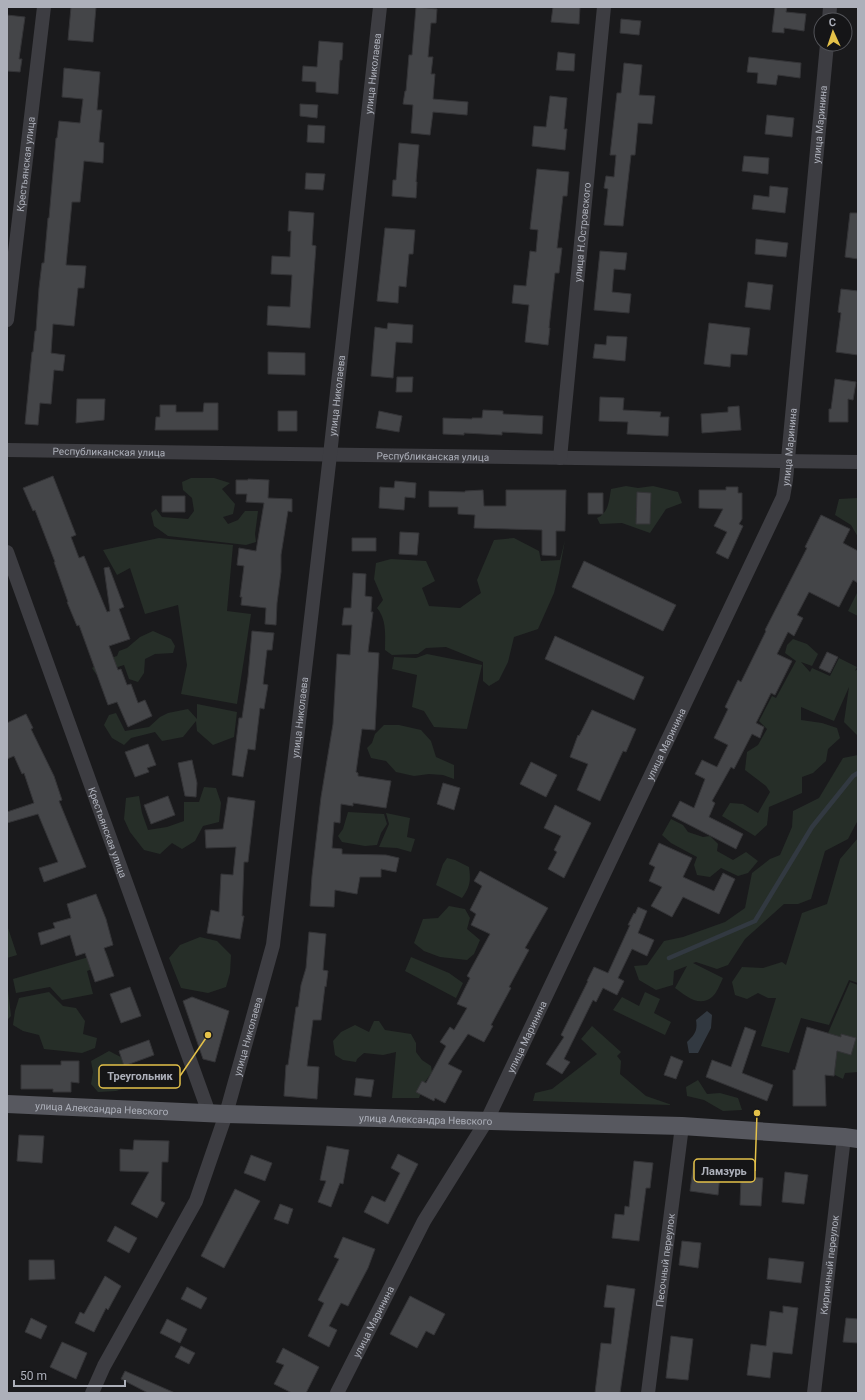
<svg xmlns="http://www.w3.org/2000/svg" width="865" height="1400" viewBox="0 0 865 1400" font-family="Roboto,sans-serif">
<rect width="100%" height="100%" fill="#1a1a1c"/>
<path fill="#262e28" d="M191,478H214L230,483L222,489L235,504L233,514L223,517L228,524L238,520L245,511H258L255,534L256,542L246,545L168,536L154,526L151,513L156,509L162,517L188,519L194,511L192,498L183,490L182,482Z
M626,486L638,488L653,486L678,492L682,503L666,509L650,533L622,523L600,524L597,518C609,513 609,500 611,489Z
M858,498V537L851,525L835,515L839,499Z
M159,538L233,545L227,611L251,614L237,704L181,694L187,665L178,605L145,614L130,568L117,575L103,550Z
M514,538L539,551L541,561L560,560L565,540L559,573L554,593L538,629L514,637L508,662L499,680L489,686L483,681V662L446,647L426,648L418,654L392,655L385,650C385,635 387,620 377,608L383,600L374,579L376,563L391,559L426,561L435,581L422,588L429,606L460,608L481,593L477,580L494,540Z
M858,591V616L848,611Z
M153,631L171,639L175,646L173,653L155,654L145,659L144,673L138,682L129,679L124,665L96,674L92,668L99,662L117,656L119,651L127,648L140,637Z
M793,639L807,644L818,654L812,666L801,662L810,672L812,668L830,676L839,658L857,667L855,671L858,669V736L844,722L849,687L834,721L801,707V720L822,723L837,728L840,738L828,749L826,761L813,773L802,777V793L769,807L767,825L755,836L722,816L730,803L743,804L758,813L770,792L766,786L745,770L747,752L758,745L767,729L759,721L772,696L776,698L796,661L785,653L787,645Z
M427,654L482,665L467,729L434,727L424,711L412,707L417,675L392,669L394,657L416,658Z
M197,704L237,712L234,737L213,745L197,731L196,721L183,737L162,741L155,732L131,738L124,745L112,738L104,725L109,715L116,713L125,731L149,727L160,717L168,713L188,709L197,719Z
M384,725H399L421,730L431,741L436,757L454,765V779L443,775L429,774L414,776L396,772L386,761L371,758L367,748L372,743L375,734Z
M858,755V820L848,839L825,851L811,899L798,904H784L745,939L728,965L717,969L696,962L693,963L723,978C720,984 717,993 712,997C699,1008 685,995 675,988L687,966L674,971L673,985L656,990L639,980L634,966L647,965L664,941L683,937L725,922L745,908L752,873L770,859L780,855L792,827L793,811L819,798L843,758Z
M204,787L216,788L221,803L219,822L203,826L195,841L182,849L172,843L160,854L144,850L130,832L124,819L126,798L139,796L142,813L148,830L167,827L184,821V802H199Z
M348,812L384,814L387,824L381,833L377,845L365,846L342,842L338,836L343,829Z
M386,813L410,818L407,837L415,839L411,852L397,848L379,847L389,824Z
M671,819L683,825L688,832L703,837L710,836L718,844L717,851L733,860L746,852L758,861L748,873L738,876L721,868L710,877L697,875L694,865L697,857L671,843L662,835Z
M858,838V983L849,980L829,1025L801,1018L789,1053L761,1046L776,998H768L758,993L747,999L735,995L732,982L742,967L763,968L782,962L786,965L802,913L827,904L840,859Z
M447,858L455,860L469,867C471,881 470,887 462,898L436,885L443,864Z
M449,906L465,909L470,918L467,929L480,940L474,954L467,960L440,957L424,951L414,943L423,919L438,918Z
M7,925L17,955L7,958Z
M200,937L217,941L231,955L230,973L226,987L208,993L181,988L169,958L180,945Z
M106,952L110,962L87,971L93,994L62,1000L50,987L16,993L13,979Z
M411,957L449,973L463,983L456,998L405,971Z
M7,981L11,1016L7,1020Z
M850,982L858,985V1072L845,1073L843,1079L831,1073L822,1047Z
M49,992L63,1006L76,1008L85,1021L83,1034L97,1038L95,1048L82,1053L44,1049L39,1035L23,1031L13,1025L15,1011L19,998Z
M645,992L660,999L654,1013L671,1022L665,1035L613,1010L622,997L639,1006Z
M374,1021H379L385,1030L411,1034L416,1043V1052L422,1060L431,1066L432,1072L425,1082L419,1098H392L396,1052L383,1055L364,1053L357,1059L356,1062L343,1060L335,1055L333,1041L341,1032L355,1025L369,1032Z
M592,1026L621,1052L617,1056L621,1061L620,1074L646,1096L672,1105L533,1101L535,1093L552,1089L597,1054L581,1039Z
M109,1051C129,1061 133,1063 131,1086L116,1091L98,1092L91,1084L93,1072L91,1061Z
M698,1080L707,1094L720,1093L738,1098L742,1110L723,1111L704,1100L687,1096L686,1087Z"/>
<path fill="#323941" d="M707,1011L712,1015L711,1028L698,1053H689L687,1042C694,1035 698,1031 696,1020Z"/>
<g fill="none" stroke-linecap="round" stroke-linejoin="round">
<path stroke="#323941" stroke-width="4.5" d="M669,958L755,921L812,827L853,776L858,773"/>
</g>
<path fill="#444548" stroke="#343437" d="M71,7H96L93,42L68,40Z
M416,7L437,9L436,23H431L428,57H433L431,74H435L433,99L468,102L467,115L433,112L430,135L411,133L413,105L403,104L405,91H406L409,55H412Z
M553,7H580L579,24L551,22Z
M775,7H787L786,12L806,14L804,31L784,28V33L772,32Z
M7,15L25,17L19,59H22L20,72L7,71Z
M621,19L641,21L639,35L620,33Z
M319,41L343,43L342,60H340L338,94L316,92V82L302,81L303,66L317,67Z
M558,52L575,54L574,71L556,70Z
M749,57L801,63L800,78L778,75L776,85L757,83L758,73L747,72Z
M624,63L642,65L639,95L655,96L652,124L638,123L635,155H631L623,226L604,225L608,189L604,188L606,176L614,177L616,155H610L617,93H621Z
M64,68L100,72L97,110H102L99,142L104,143L103,163L84,161L80,202H72L66,265L86,266L84,288H78L74,326L53,324L51,353L65,355L63,371L54,370L51,404L40,403L38,425L25,424L32,352H33L35,331H36L39,288L42,263H44L48,218H49L56,138H57L59,121L80,123L83,99L62,97Z
M550,96L567,98L564,129H567L565,150L532,146L534,126L546,127Z
M300,104L318,105L317,118L300,116Z
M767,115L794,118L792,137L765,134Z
M308,125L325,126L324,143L307,142Z
M399,143L419,145L416,182H417L416,198L392,196L393,180H396Z
M744,156L769,158L768,174L742,171Z
M537,169L569,172L567,196H563L557,248H562L559,273H555L549,328H550L548,345L525,342L529,305L512,303L514,285L526,286L530,251L536,252L538,230L530,229Z
M306,173L325,174L323,190L305,189Z
M770,186L788,188L785,213L752,209L754,195L769,197Z
M289,211L314,213L312,245L316,246L310,328L267,325L268,306L290,307L292,275L271,274L272,256L290,257L291,231H288Z
M850,213H858V259L845,257Z
M385,228L415,230L413,254H409L406,287L399,286L398,303L377,301Z
M756,239L788,243L786,257L755,254Z
M600,251L627,253L625,270L614,269L612,292L631,294L629,313L594,310Z
M748,282L773,285L770,310L745,307Z
M841,289L858,291V355L836,352L841,313L838,312Z
M388,323L413,325L412,343L396,342L393,378L371,376L375,327L387,329Z
M709,323L750,328L747,355L731,354L730,367L704,364Z
M607,336L627,337L625,361L593,358L595,344L606,345Z
M268,352L305,353V375L268,374Z
M397,377H413L412,392H396Z
M835,379L856,382L853,400L848,399V422H829V409H831Z
M600,397L624,398L623,410L661,412L660,417H669L668,436L627,434L628,422L599,421Z
M77,399H105L104,420L76,423Z
M204,403H218V430H155L156,417H160V405H176V412H203Z
M739,406L741,430L702,433L701,414L728,412V407Z
M483,410L503,411V414L543,416L542,434L502,432V435L464,433V435L443,434V418L472,419V418H482Z
M278,411H297V431H278Z
M379,411L402,416L399,432L376,428Z
M53,476L76,535L71,537L79,558L84,556L107,612L110,611L104,568L109,567L124,607L119,609L130,639L109,646L118,670L121,669L127,685L131,684L138,703L145,700L152,716L128,727L117,702L108,705L79,625L77,626L67,602H68L54,562H55L35,510L33,511L23,488Z
M248,479L269,480L268,498L292,499V512L288,511L281,555V572L277,603L276,625L265,624L266,608L241,605L242,597H240L244,566L237,565L239,548L256,551L264,503L246,502L247,494H236V480H248Z
M395,481L416,483L415,498L405,497L404,510L379,508L380,487L394,488Z
M726,487H738V493H742V519L739,524L743,526L728,559L716,553L727,532L714,526L723,509L699,508V490H726Z
M483,490L484,506H506V490H566L565,531H556V556L542,555V530L474,528L475,515L458,514V507H429V491L465,492V491Z
M637,492L651,493L650,524H636Z
M588,493H603V514H588Z
M162,496H185V512H162Z
M821,515L850,529L843,543L858,551V583L853,580L839,607L809,592L797,615L803,618L794,636L788,632L777,654L792,661L775,695L771,693L756,723L764,727L760,738L752,734L734,769L731,767L712,801L715,803L709,817L743,834L736,849L672,816L680,801L694,808L705,779L695,774L702,760L717,767L728,745L714,738L728,709L725,707L738,680L741,682L766,631L765,630L807,548L805,547Z
M400,532L419,533L417,555L399,554Z
M352,538H376V551H352Z
M584,561L676,605L663,631L572,587Z
M353,573L366,574L365,596L372,597L371,612H373L368,652L379,653L375,730L362,729L356,772L358,773V776L391,781L386,808L353,803V806L341,804L340,823L334,822L332,848L342,849V854L386,855L399,858L396,872L381,869V877H360L357,894L335,890L334,907L310,906L312,876L321,797L333,724L337,654L350,655L352,625H342L344,608H351Z
M252,631L274,633L272,650H267L263,684L268,685L264,709L260,708L255,750L248,749L243,777L232,775L239,718H242L248,677Z
M555,636L644,677L634,700L545,659Z
M827,652L838,657L830,673L819,668Z
M592,710L636,729L626,752L623,751L600,801L577,790L588,764L570,757L578,735L579,736Z
M26,714L33,728L31,729L54,776L62,800L59,801L86,867L44,882L39,868L58,862L38,814L7,823V812L34,803L24,773L22,774L14,756L7,759V723Z
M148,744L156,765L147,768L149,772L135,777L125,752Z
M192,760L197,783L196,797L185,796L178,763Z
M531,762L557,775L546,797L520,784Z
M443,783L460,788L454,810L437,804Z
M168,796L175,815L151,824L144,805Z
M228,797L255,801L248,862H244L242,916H244L240,939L207,933L211,910L219,912L221,874L233,875L236,847L206,848L205,830L223,829Z
M555,805L591,823L564,878L548,869L557,852L554,850L561,836L544,828Z
M659,843L692,858L683,877L714,891L723,873L735,879L719,914L683,897L672,917L651,906L662,887L649,881L655,867L649,864Z
M480,871L548,908L525,948L529,950L509,987L511,988L491,1025L493,1026L484,1042L468,1034L448,1064L462,1071L445,1103L435,1098L434,1101L416,1092L422,1081L426,1083L446,1046L440,1042L450,1027L454,1030L467,1008L457,1004L470,978L467,976L490,934L471,925L476,914L470,910L482,886L474,881Z
M96,894L106,919L113,945L104,948L114,976L95,982L85,953L76,956L70,935L41,945L38,933L55,928L53,923L71,918L67,904Z
M638,907L647,911L638,933L654,940L647,956L632,949L618,978L624,981L617,995L603,988L596,1002L593,1000L564,1059L570,1062L562,1074L546,1064L564,1037L561,1035L588,981H587L594,967L608,973L630,925H628L634,913L635,914Z
M309,932L326,934L323,970L328,971L326,987L325,986L321,1020H313L307,1066L319,1067L317,1099L284,1096L286,1065H288L296,1007H298L301,985L306,968Z
M130,987L141,1016L121,1023L110,994Z
M192,997L229,1011L215,1062L203,1059L183,1001Z
M745,1027L756,1031L742,1073L773,1085L767,1101L706,1077L712,1060L731,1067Z
M807,1027L841,1037V1034L856,1038L851,1055L837,1051L834,1076L825,1075L826,1106H793V1070H795Z
M149,1040L154,1055L124,1066L119,1051Z
M671,1056L683,1061L676,1079L664,1075Z
M61,1061H79V1083L71,1082V1092H53V1089H21V1065H61Z
M356,1078L374,1080L371,1097L354,1095Z
M19,1135L44,1136L42,1163L17,1161Z
M134,1140L169,1141L168,1162H162L161,1201L165,1203L157,1218L131,1204L149,1172L120,1171V1149L133,1150Z
M327,1146L349,1150L343,1184L340,1183L331,1207L318,1202L326,1181L320,1180Z
M398,1154L418,1164L388,1224L364,1212L372,1196L385,1202L400,1173L391,1168Z
M251,1155L272,1163L265,1181L244,1173Z
M634,1161L653,1163L650,1188H646L639,1241L612,1238L615,1214L624,1215L625,1206L629,1207Z
M694,1161L721,1165L718,1195L690,1191Z
M785,1172L808,1175L804,1204L782,1202Z
M741,1177L763,1178L761,1206L740,1205Z
M235,1189L260,1201L224,1268L201,1256Z
M280,1204L293,1209L288,1224L274,1219Z
M115,1226L137,1238L129,1253L107,1241Z
M343,1237L375,1249L368,1268L348,1306L341,1303L329,1326L337,1330L329,1347L308,1336L324,1303L318,1300L339,1259L334,1257Z
M682,1241L701,1243L698,1268L679,1265Z
M769,1258L804,1262L801,1283L767,1279Z
M29,1260H54L55,1279L29,1280Z
M105,1276L121,1286L108,1310L106,1308L94,1332L75,1323L80,1312L84,1314Z
M607,1285L635,1289L620,1393H595L601,1343L611,1344L615,1308L604,1307Z
M187,1287L207,1298L201,1309L181,1299Z
M410,1296L445,1314L434,1335L426,1331L417,1348L390,1334Z
M783,1306L798,1308L792,1354L773,1352L770,1378L747,1375L751,1344L766,1346L770,1311L783,1313Z
M31,1318L47,1326L41,1339L25,1332Z
M846,1318L858,1319V1343L843,1342Z
M167,1319L187,1329L180,1343L160,1333Z
M671,1336L693,1339L688,1380L666,1378Z
M62,1342L87,1353L76,1379L50,1367Z
M181,1346L195,1353L189,1364L175,1357Z
M283,1348L319,1367L306,1393H292L274,1384L284,1365L276,1362Z
M125,1371L175,1393H148L121,1379Z"/>
<g fill="none" stroke-linecap="round" stroke-linejoin="round">
<g stroke="#3d3d42" stroke-width="14">
<path d="M829,20L830,7"/>
<path id="s1" d="M7,320L44,7"/>
<path id="s2" d="M7,450L858,462"/>
<path id="s3" d="M560,458L604,7"/>
<path id="s4" d="M7,552L209,1113"/>
<path id="s5" d="M92,1393L104,1366L196,1201L226,1114L273,945L330,455L380,7"/>
<path id="s6" d="M337,1393L424,1221L487,1120L783,497L786,480L827,44"/>
<path id="s7" d="M648,1393L682,1126"/>
<path id="s8" d="M814,1393L844,1137"/>
</g>
<path stroke="#57585f" stroke-width="18" id="s9" d="M7,1104L226,1114L682,1126L844,1137L858,1139"/>
</g>
<g text-anchor="middle" dominant-baseline="central" stroke-width="3" stroke-linejoin="round" paint-order="stroke">
<g font-size="10" fill="#adb0ba" stroke="#151517">
<text stroke="none"><textPath href="#s5" startOffset="1363">улица Николаева</textPath></text>
<text stroke="none"><textPath href="#s6" startOffset="1376">улица Маринина</textPath></text>
<text stroke="none"><textPath href="#s1" startOffset="157">Крестьянская улица</textPath></text>
<text stroke="none"><textPath href="#s3" startOffset="227">улица Н.Островского</textPath></text>
<text stroke="none"><textPath href="#s5" startOffset="1039">улица Николаева</textPath></text>
<text stroke="none"><textPath href="#s6" startOffset="1052">улица Маринина</textPath></text>
<text stroke="none"><textPath href="#s2" startOffset="102">Республиканская улица</textPath></text>
<text stroke="none"><textPath href="#s2" startOffset="426">Республиканская улица</textPath></text>
<text stroke="none"><textPath href="#s5" startOffset="715">улица Николаева</textPath></text>
<text stroke="none"><textPath href="#s6" startOffset="728">улица Маринина</textPath></text>
<text stroke="none"><textPath href="#s4" startOffset="298">Крестьянская улица</textPath></text>
<text stroke="none"><textPath href="#s5" startOffset="391">улица Николаева</textPath></text>
<text stroke="none"><textPath href="#s6" startOffset="404">улица Маринина</textPath></text>
<text stroke="none"><textPath href="#s9" startOffset="95">улица Александра Невского</textPath></text>
<text stroke="none"><textPath href="#s9" startOffset="419">улица Александра Невского</textPath></text>
<text stroke="none"><textPath href="#s7" startOffset="134">Песочный переулок</textPath></text>
<text stroke="none"><textPath href="#s8" startOffset="129">Кирпичный переулок</textPath></text>
<text stroke="none"><textPath href="#s6" startOffset="80">улица Маринина</textPath></text>
</g>
</g>
<path fill="none" stroke="#e4c149" stroke-width="1.5" d="M208 1035L180 1076M757 1113L755 1171"/>
<g fill="#e4c149" stroke="#151517" stroke-width="1.5">
<circle cx="208" cy="1035" r="4"/>
<circle cx="757" cy="1113" r="4"/>
</g>
<g fill="#151517" stroke="#e4c149" stroke-width="1.5">
<rect x="99" y="1065" width="81" height="23" rx="4"/>
<rect x="694" y="1159" width="61" height="23" rx="4"/>
</g>
<g font-size="11" text-anchor="middle" font-weight="bold" fill="#adb0ba">
<text x="140" y="1080">Треугольник</text>
<text x="724" y="1175">Ламзурь</text>
</g>
<rect width="865" height="1400" fill="none" stroke="#adb0ba" stroke-width="16"/>
<g transform="translate(833 32) rotate(357)"><circle r="19" fill="#151517" stroke="#525358"/>
<path d="M0-3L7 15L0 10L-7 15Z" fill="#e4c149"/>
<text y="-6" font-size="11" font-weight="bold" text-anchor="middle" fill="#adb0ba">С</text>
</g>
<path d="M14 1380v6h111v-6" fill="none" stroke="#adb0ba" stroke-width="2"/>
<text x="20" y="1380" font-size="12" fill="#adb0ba" stroke="#151517" stroke-width="3" paint-order="stroke">50 m</text>
</svg>
